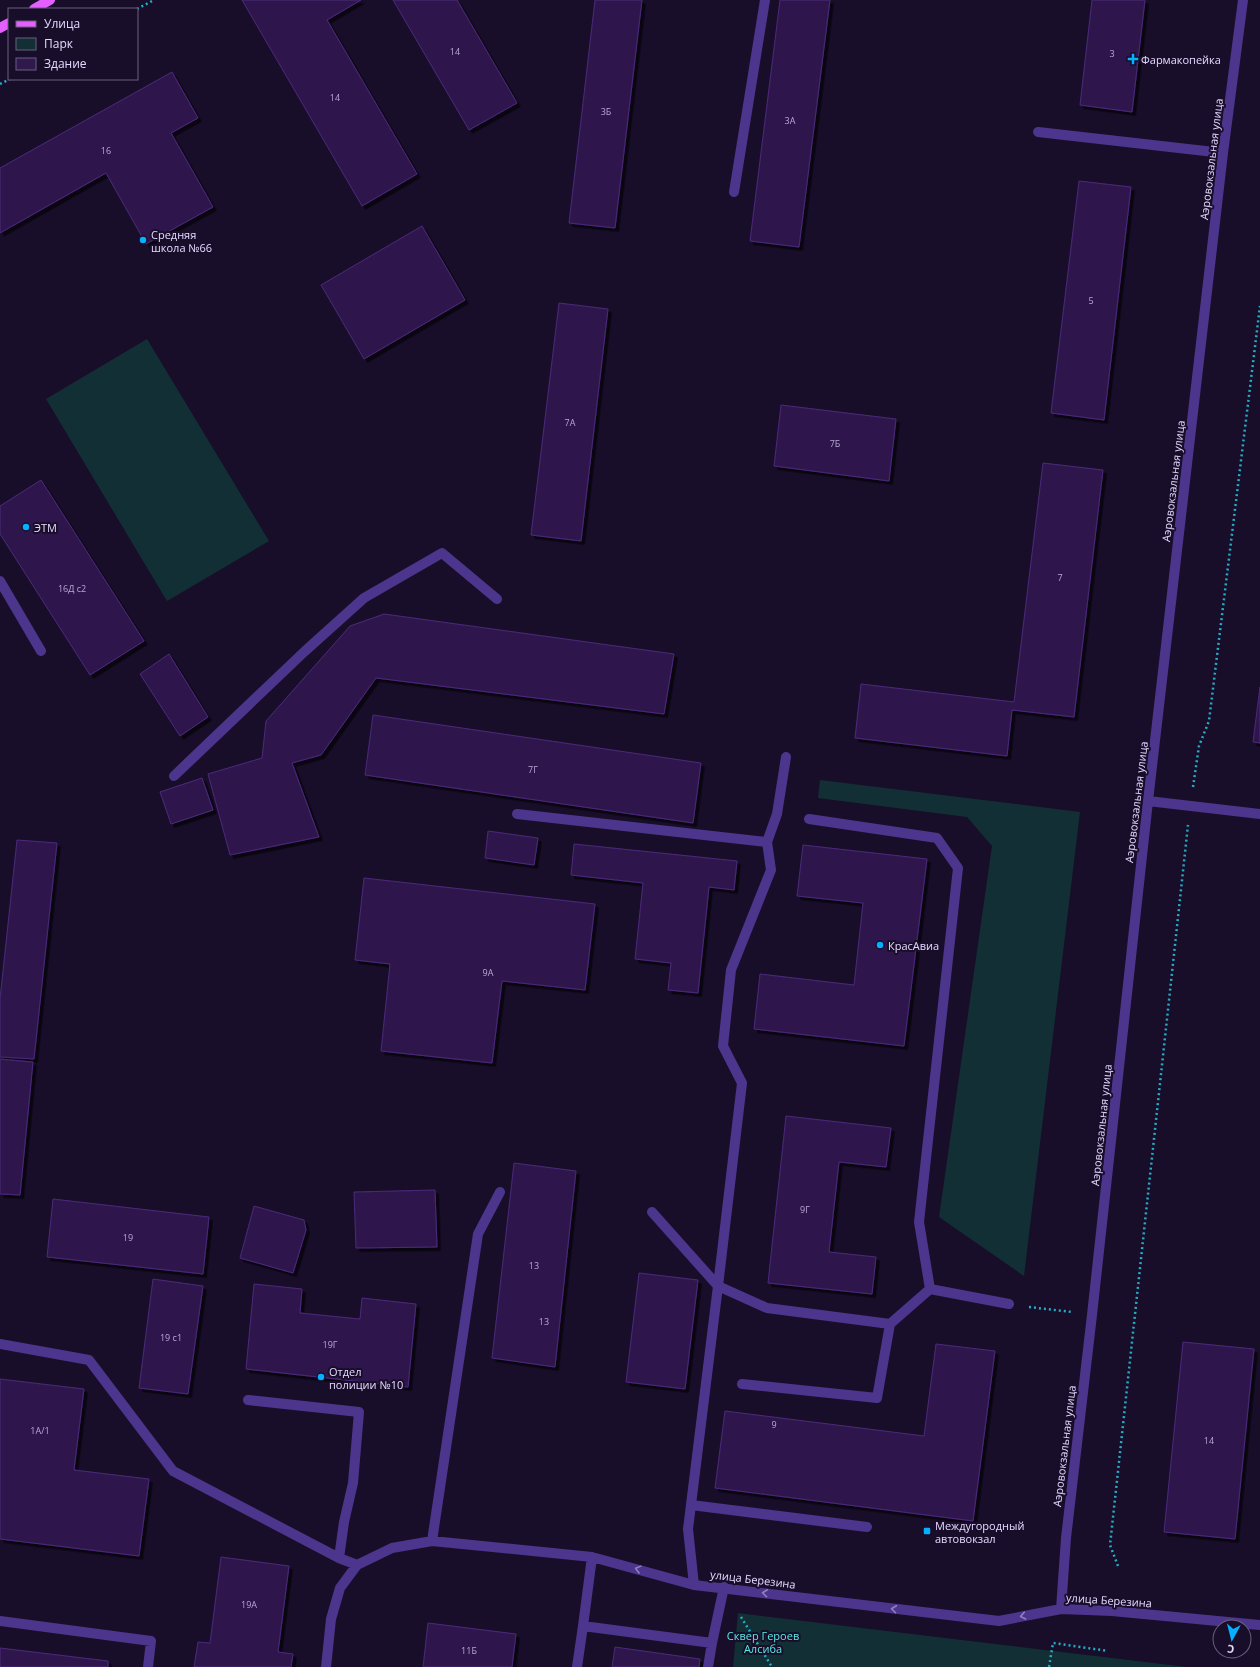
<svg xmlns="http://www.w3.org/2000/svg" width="1260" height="1667" viewBox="0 0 1260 1667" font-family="'Open Sans',sans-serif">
<defs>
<filter id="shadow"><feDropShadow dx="3.5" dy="3.5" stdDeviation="0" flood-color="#0009"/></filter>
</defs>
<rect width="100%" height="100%" fill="#190e2a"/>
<path fill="#112f35" d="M147,339L269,541L167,601L46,399Z
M820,780L1080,812L1024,1276L939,1217L992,846L967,817L818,798Z
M738,1613L1187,1667H733Z"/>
<path fill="#2f194d" stroke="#4b297b" filter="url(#shadow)" d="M242,0H361L327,20L417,174L362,206Z
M393,0H457L517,103L469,130Z
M595,0H642L615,228L569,223Z
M780,0H830L799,247L750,241Z
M1092,0H1145L1132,112L1080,105Z
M172,72L198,118L171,133L213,207L146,244L106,173L0,233V168Z
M1079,181L1131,187L1104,420L1051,413Z
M422,226L465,300L364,359L321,285Z
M559,303L608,309L581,541L531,535Z
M781,405L896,419L889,481L774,466Z
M1043,463L1103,470L1074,717L1012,710L1007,756L855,738L861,684L1014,702Z
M41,480L144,641L90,675L0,534V506Z
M384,614L674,654L664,714L376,678L321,755L292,763L319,837L230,855L208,774L262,758L266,721L350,626Z
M169,654L208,717L180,736L140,674Z
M1260,687V743L1253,742Z
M373,715L701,763L693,823L365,775Z
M202,778L213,810L171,824L160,792Z
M488,831L538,838L534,865L485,858Z
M17,840L57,843L34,1059L0,1057V999Z
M574,844L737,861L734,890L709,887L698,993L668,990L671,963L635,959L643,883L571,875Z
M803,845L927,859L904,1046L754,1029L760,974L854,985L863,903L797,896Z
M364,878L595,904L585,990L502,981L492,1063L381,1051L390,964L355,960Z
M0,1059L33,1062L20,1195L0,1194Z
M786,1116L891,1128L886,1167L839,1162L829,1252L876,1257L872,1294L768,1283Z
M514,1163L576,1171L555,1367L492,1358Z
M435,1190L437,1247L356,1248L354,1192Z
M53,1199L209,1217L203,1274L47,1257Z
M254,1206L304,1220L306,1230L293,1273L240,1258Z
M639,1273L698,1280L685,1389L626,1382Z
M153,1279L203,1286L188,1394L139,1388Z
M254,1284L302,1289L300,1313L360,1319L362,1298L416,1304L408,1387L246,1369Z
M1183,1342L1254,1349L1235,1539L1164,1532Z
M936,1344L995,1351L973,1521L715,1488L725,1411L924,1436Z
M0,1379L84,1389L74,1470L149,1479L139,1556L0,1539Z
M221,1557L289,1566L278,1652L293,1654L291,1667H194L198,1642L210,1643Z
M428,1623L516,1634L512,1667H423Z
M615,1647L700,1659L699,1667H612Z
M0,1648L108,1661V1667H0Z"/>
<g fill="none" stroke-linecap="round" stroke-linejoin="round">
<path stroke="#26acc5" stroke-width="2.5" stroke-dasharray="2 3" stroke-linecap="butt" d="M137,9L154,0
M0,84L10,79
M1193,787L1199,746L1209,721L1260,306
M1029,1307L1072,1312
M1118,1566L1110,1545L1188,825
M741,1617L772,1667
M1049,1667L1053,1643L1108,1651"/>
<path stroke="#4c368d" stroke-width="10" d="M1038,132L1223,153
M734,192L765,0
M0,581L41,651
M786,757L777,814L767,842L771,870L731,970L723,1046L742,1083L718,1286L767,1308L890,1324
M174,776L304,652L364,598L442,553L497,599
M1148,801L1260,814
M517,814L767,842
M809,819L937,838L958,868L919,1222L930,1289
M652,1212L718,1286L688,1529L694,1585
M0,1344L89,1360L173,1471L339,1558L357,1565
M742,1384L877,1398L890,1324L930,1289L1009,1304
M248,1400L359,1412L353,1483L344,1522L339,1558
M691,1505L867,1527
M432,1541L478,1234L500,1192
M1061,1609L1066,1538L1092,1315L1148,801L1223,153L1243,0
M0,1621L151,1641L148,1667
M583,1626L592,1557
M326,1667L331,1619L340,1588L357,1565L392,1548L432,1541L592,1557L694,1585L999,1621L1061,1609L1112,1611L1260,1625
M577,1667L583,1626L712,1643
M708,1667L712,1643L724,1587"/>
<path stroke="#e55fff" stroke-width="10" d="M34,9L50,0
M0,28L9,23"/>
</g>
<defs><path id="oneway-chevron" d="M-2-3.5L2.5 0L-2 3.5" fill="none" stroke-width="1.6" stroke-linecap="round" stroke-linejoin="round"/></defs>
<g stroke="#917fc0">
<use href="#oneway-chevron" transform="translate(638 1569) rotate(-165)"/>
<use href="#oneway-chevron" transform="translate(765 1593) rotate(-173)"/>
<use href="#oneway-chevron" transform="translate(894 1609) rotate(-173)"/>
<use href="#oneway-chevron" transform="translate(1023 1616) rotate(168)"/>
</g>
<g fill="#04b0ff" stroke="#190e2a" stroke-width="1.5">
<path d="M1131 53h4v4h4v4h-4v4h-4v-4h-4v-4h4z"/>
<circle cx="143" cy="240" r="4"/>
<circle cx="26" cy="527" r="4"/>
<circle cx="880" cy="945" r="4"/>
<circle cx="321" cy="1377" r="4"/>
<rect x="923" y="1527" width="8" height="8" rx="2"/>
</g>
<g text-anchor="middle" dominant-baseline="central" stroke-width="4" stroke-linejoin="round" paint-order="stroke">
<g font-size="9" fill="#b8a8d2">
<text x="455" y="51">14</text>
<text x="1112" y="53">3</text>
<text x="335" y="97">14</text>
<text x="606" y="111">3Б</text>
<text x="790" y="120">3А</text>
<text x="106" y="150">16</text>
<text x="1091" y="300">5</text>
<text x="570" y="422">7А</text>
<text x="835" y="443">7Б</text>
<text x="1060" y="577">7</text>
<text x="72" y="588">16Д с2</text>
<text x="533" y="769">7Г</text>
<text x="488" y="972">9А</text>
<text x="805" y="1209">9Г</text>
<text x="128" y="1237">19</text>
<text x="534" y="1265">13</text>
<text x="544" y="1321">13</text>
<text x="171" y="1337">19 с1</text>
<text x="330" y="1344">19Г</text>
<text x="774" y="1424">9</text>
<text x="40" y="1430">1А/1</text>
<text x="1209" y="1440">14</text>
<text x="249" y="1604">19А</text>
<text x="469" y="1650">11Б</text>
</g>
<g font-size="11" fill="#e5d8ff" stroke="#190e2a" text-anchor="start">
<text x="1141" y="59">Фармакопейка</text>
<text x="151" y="234">Средняя<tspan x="151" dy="13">школа №66</tspan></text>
<text x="34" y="527">ЭТМ</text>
<text x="888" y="945">КрасАвиа</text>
<text x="329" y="1371">Отдел<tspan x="329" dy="13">полиции №10</tspan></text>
<text x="935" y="1525">Междугородный<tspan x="935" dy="13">автовокзал</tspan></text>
</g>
<g font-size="11" fill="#e5d8ff" stroke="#190e2a">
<text transform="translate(1211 159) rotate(-83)">Аэровокзальная улица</text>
<text transform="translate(1173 481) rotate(-83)">Аэровокзальная улица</text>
<text transform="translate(1136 802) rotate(-83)">Аэровокзальная улица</text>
<text transform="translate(1101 1125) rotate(-84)">Аэровокзальная улица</text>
<text transform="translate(1064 1446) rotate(-83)">Аэровокзальная улица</text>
<text transform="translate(753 1579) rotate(7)">улица Березина</text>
<text transform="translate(1109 1600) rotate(4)">улица Березина</text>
</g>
<g font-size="11" fill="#5ae9e4" stroke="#190e2a">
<text x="763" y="1635">Сквер Героев<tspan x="763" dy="13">Алсиба</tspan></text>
</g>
</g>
<rect x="8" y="8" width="130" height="72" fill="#190e2a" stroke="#6b5f7f"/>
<rect x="16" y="21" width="20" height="6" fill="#e55fff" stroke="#6b5f7f"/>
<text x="44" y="28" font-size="12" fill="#e5d8ff">Улица</text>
<rect x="16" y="38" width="20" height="12" fill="#112f35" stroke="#6b5f7f"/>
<text x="44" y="48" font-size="12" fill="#e5d8ff">Парк</text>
<rect x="16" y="58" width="20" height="12" fill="#2f194d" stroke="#6b5f7f"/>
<text x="44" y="68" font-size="12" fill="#e5d8ff">Здание</text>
<g transform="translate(1232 1639) rotate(187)"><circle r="19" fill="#190e2a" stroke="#6b5f7f"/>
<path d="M0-3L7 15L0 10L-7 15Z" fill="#04b0ff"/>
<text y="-6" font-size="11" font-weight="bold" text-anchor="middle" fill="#e5d8ff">С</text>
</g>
</svg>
